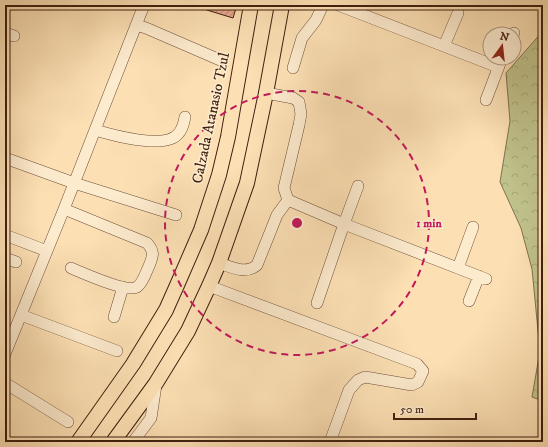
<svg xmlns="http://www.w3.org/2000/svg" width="548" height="447" viewBox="0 0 548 447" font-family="'IM FELL DW Pica',serif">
<defs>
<pattern id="forest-crowns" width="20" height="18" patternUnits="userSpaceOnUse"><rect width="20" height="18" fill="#c0c28c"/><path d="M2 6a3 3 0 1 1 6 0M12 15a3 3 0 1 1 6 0" fill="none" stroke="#a6a678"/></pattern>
<pattern id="building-hatch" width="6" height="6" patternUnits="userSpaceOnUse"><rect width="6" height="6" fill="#eaa990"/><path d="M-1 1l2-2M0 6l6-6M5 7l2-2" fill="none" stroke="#bf8974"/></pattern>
</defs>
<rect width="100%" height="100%" fill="#fce0b4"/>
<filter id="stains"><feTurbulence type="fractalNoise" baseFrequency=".005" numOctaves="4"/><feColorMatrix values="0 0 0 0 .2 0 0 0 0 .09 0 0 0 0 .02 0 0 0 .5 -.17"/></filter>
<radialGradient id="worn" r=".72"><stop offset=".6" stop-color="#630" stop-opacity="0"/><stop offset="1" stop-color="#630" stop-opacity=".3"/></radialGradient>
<path fill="url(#forest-crowns)" stroke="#80704e" d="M543,31V401L532,397L540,351L532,269L521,228L500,182L510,121L506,73Z"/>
<path fill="url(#building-hatch)" stroke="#401f0f" d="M197,5H237L233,18L197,7Z"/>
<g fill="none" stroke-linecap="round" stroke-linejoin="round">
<defs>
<path id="minor" d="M338,5L498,67
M136,25L146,28L220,60
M5,33L14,36
M513,34L514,33
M444,46L458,13
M293,68L302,38L316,20L323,5
M486,100L502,58
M95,130C112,135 165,150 178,134C182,130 184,123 185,117
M5,158L74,183L176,215
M288,200L344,224L486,279
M64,209L147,243C155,252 153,256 149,266C146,272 143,283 137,287C127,293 83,273 71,268
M5,235L47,251
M5,258L16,262
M219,263C231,267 246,275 257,265L277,215L288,200L284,188L299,125L301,114L299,102L293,98L266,93
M458,268L473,227
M209,286L417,364L423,371L418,382L412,385L365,377L358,380L349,390L330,442
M469,301L479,276
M317,303L344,224L358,186
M21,315L117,351
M114,317L123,287
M5,354L64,209L144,5
M5,383L68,422
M133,442L151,418L156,385"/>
<path id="major" d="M78,442L133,364L166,310L178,283L201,230L219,175L228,137L251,5
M113,442L156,383L188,331L209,286L219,263L247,183L266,93L282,5"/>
</defs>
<use href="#minor" stroke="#6f4f38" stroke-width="12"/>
<use href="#major" stroke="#401f0f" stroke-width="16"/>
<use href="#minor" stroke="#fdebce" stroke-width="11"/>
<use href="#major" stroke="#fce0b4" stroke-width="14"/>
</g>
<circle fill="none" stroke="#c2185b" stroke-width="2" stroke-dasharray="7 5" cx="297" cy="223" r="132"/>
<g text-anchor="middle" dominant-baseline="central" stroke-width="3" stroke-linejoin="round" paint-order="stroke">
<g font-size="15" fill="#401f0f" stroke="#fdebce">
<text transform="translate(211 118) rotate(-78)">Calzada Atanasio Tzul</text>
</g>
</g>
<circle cx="297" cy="223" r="6" fill="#c2185b" stroke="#fdebce" stroke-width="2"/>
<g font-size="12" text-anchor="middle" font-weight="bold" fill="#c2185b" stroke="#fdebce" stroke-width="3" stroke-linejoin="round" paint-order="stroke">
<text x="429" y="227">1 min</text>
</g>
<rect width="548" height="447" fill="none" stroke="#fce0b4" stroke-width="20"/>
<rect x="6" y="6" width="536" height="435" fill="none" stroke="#401f0f" stroke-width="2"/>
<rect x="10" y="10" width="528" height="427" fill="none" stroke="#401f0f"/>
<g transform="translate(502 46) rotate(15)"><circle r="19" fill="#fdebce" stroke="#b19982"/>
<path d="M0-3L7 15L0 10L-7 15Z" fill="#8f2418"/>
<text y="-6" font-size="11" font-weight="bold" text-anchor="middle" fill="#401f0f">N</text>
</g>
<path d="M394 413v6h82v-6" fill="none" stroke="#401f0f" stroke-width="2"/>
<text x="400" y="413" font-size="12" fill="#401f0f" stroke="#fdebce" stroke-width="3" paint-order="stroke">50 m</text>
<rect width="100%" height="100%" filter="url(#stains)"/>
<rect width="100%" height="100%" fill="url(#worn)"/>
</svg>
